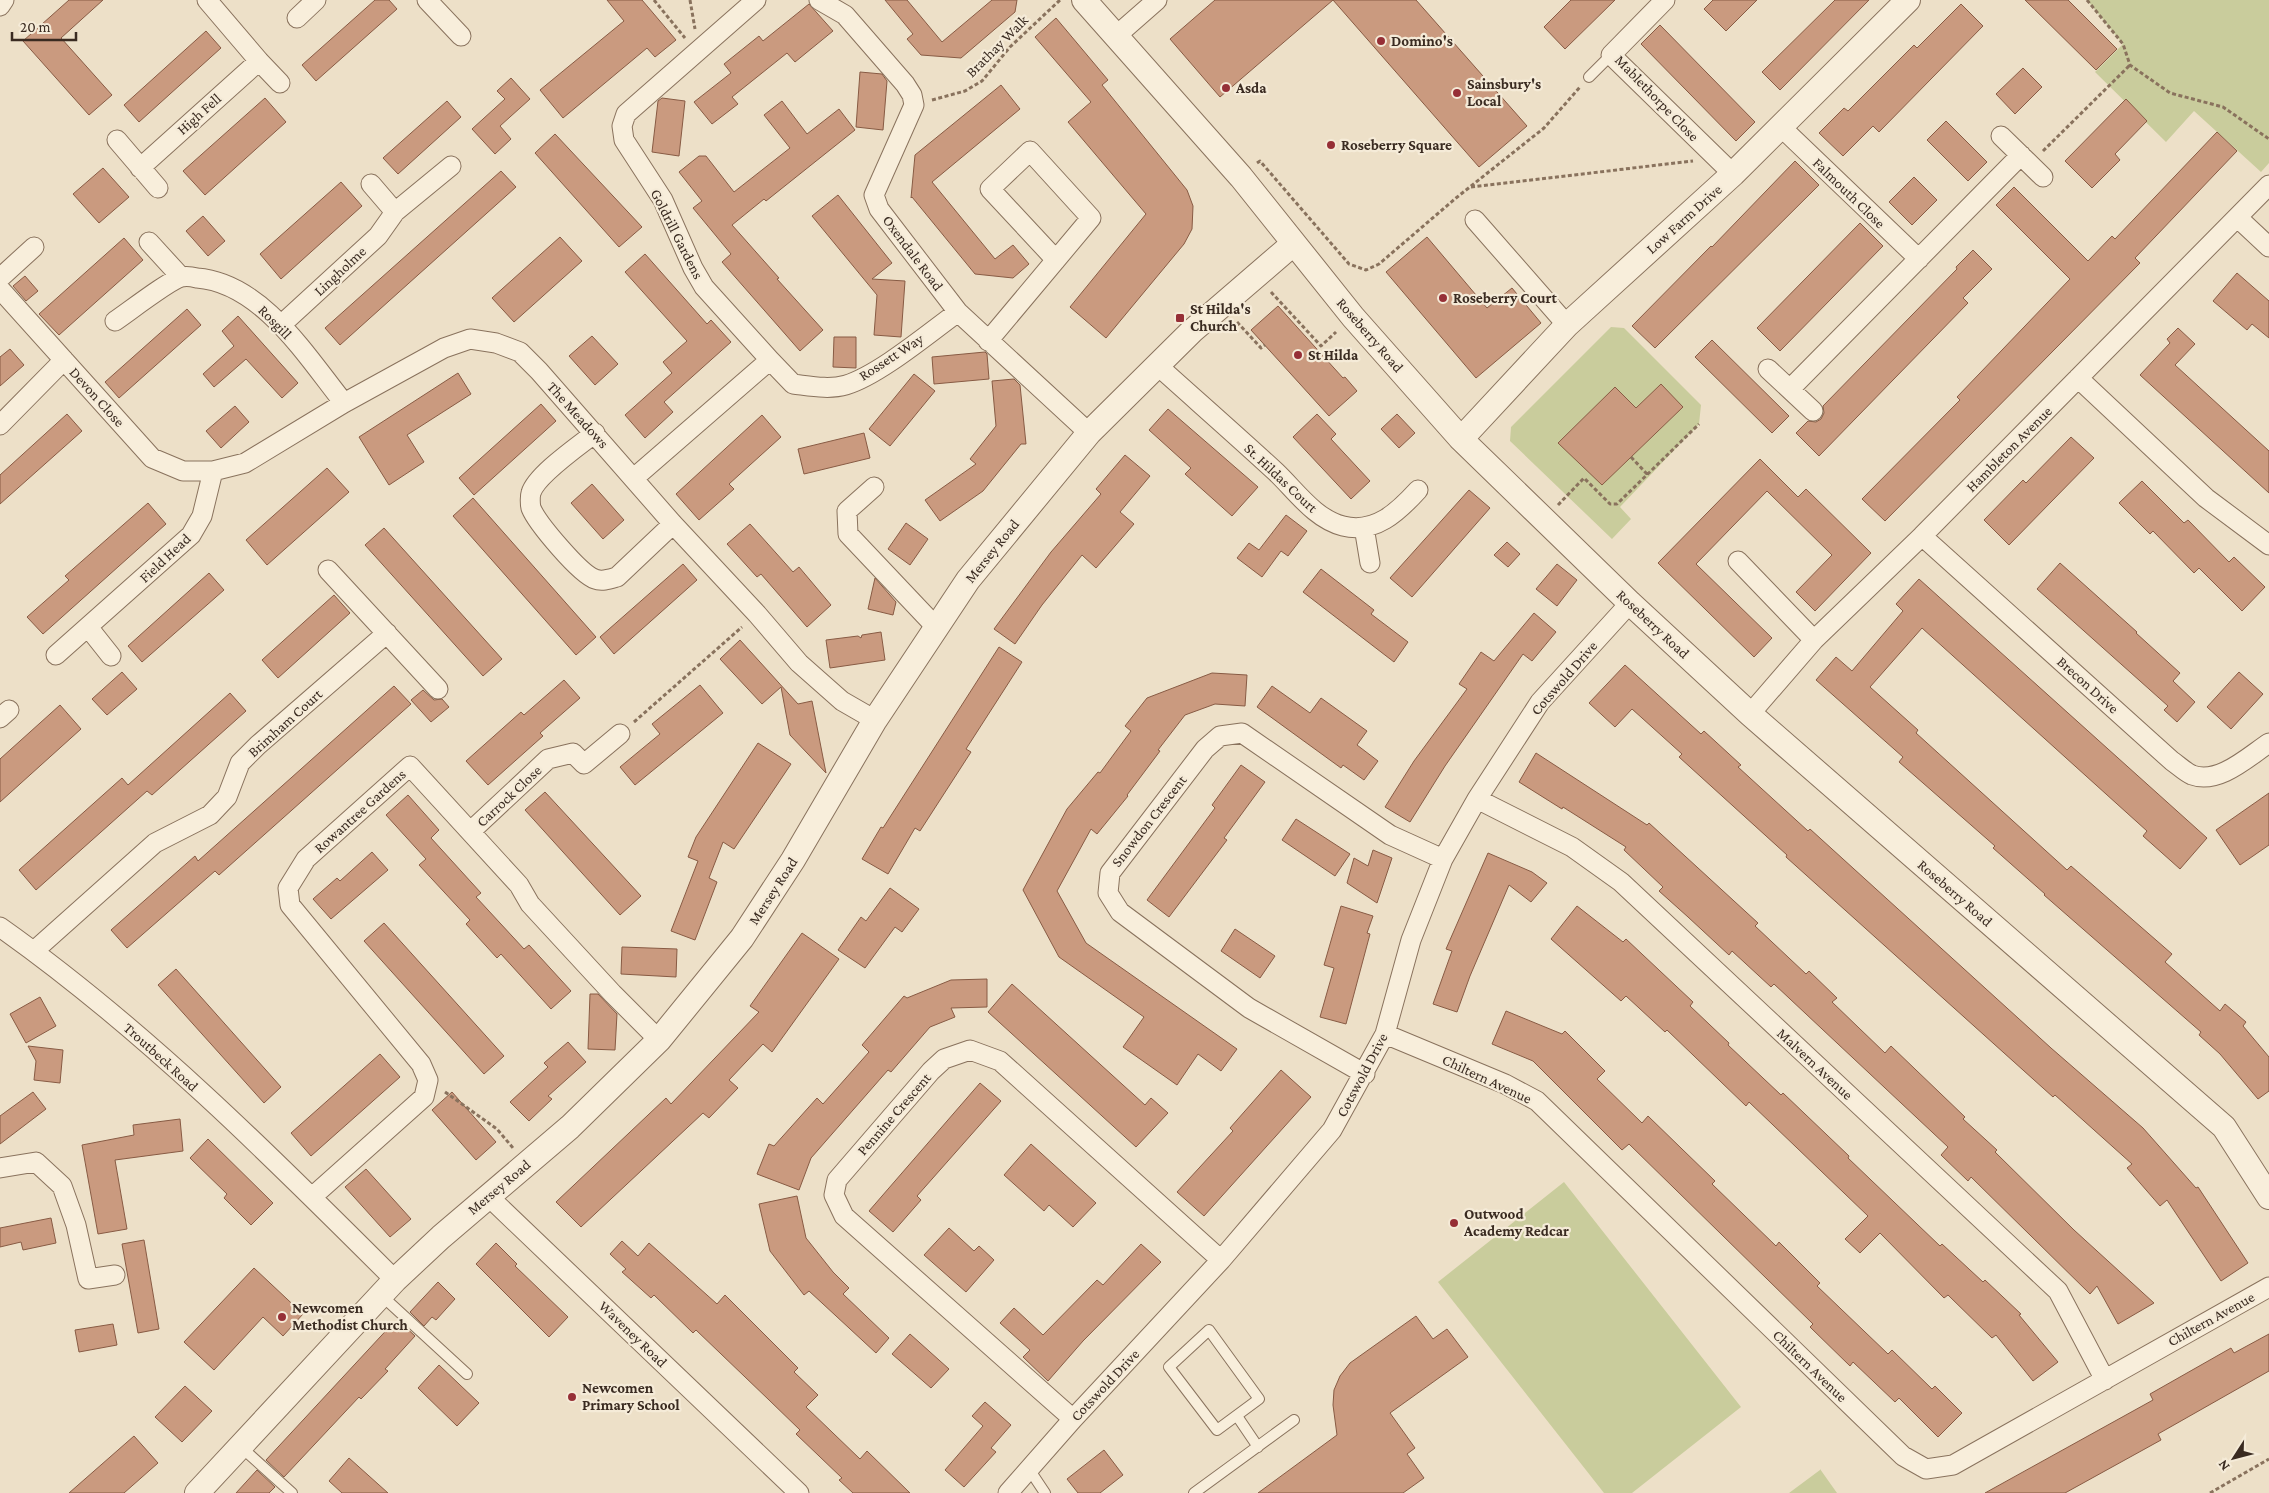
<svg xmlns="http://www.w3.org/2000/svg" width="2269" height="1493" viewBox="0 0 2269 1493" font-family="'Crimson Pro',serif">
<rect width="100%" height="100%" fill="#ede0c8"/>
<path fill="#c9cc9c" d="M2087,0H2269V163L2261,172L2194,111L2166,142L2095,72L2123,44Z
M1611,327L1624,328L1701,405L1699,424L1620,507L1631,519L1612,539L1510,441L1511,427Z
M1564,1182L1741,1407L1632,1493H1604L1438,1282Z
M1820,1469L1837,1493H1789L1820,1470Z"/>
<path fill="#ca9a7f" stroke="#885b44" d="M69,0H103L61,38L112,95L89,115L23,41Z
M375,0H389L397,9L316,81L302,65Z
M607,0H642L676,40L655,57L647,48L563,118L540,90L624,21Z
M885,0H907L942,42L992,0H1017L1015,12L961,58L921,55L907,39L913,34Z
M1215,0H1333L1220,97L1170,39Z
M1333,0H1416L1527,126L1479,167Z
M1571,0H1615L1565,49L1544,27Z
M1713,0H1757L1726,31L1704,9Z
M1835,0H1869L1780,90L1762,72Z
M2025,0H2068L2117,49L2096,70Z
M809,4L833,31L795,62L787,53L732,97L738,104L712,124L694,102L731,73L724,64L759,36L763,41Z
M1961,4L1983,26L1879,132L1873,126L1843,156L1819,133L1844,108L1848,111L1914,45L1917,48Z
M1056,18L1108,80L1102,85L1187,190L1193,206L1192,229L1184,244L1106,338L1070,307L1146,214L1068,122L1091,102L1035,37Z
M1660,25L1755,122L1736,141L1641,44Z
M206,31L221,48L139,122L124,105Z
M2023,68L2042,87L2015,114L1996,94Z
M860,72L882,74L887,81L883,130L856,127Z
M511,78L530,99L500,126L511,139L495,154L472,129L505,99L497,91Z
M1001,85L1020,109L932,182L995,259L1013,245L1029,264L1013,278L975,274L912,197L911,198L915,155Z
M265,98L286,122L205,195L183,171Z
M662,98L685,101L679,156L652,152L658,101Z
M2126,99L2147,121L2115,154L2120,160L2092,188L2065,161Z
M447,101L461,117L398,174L383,158Z
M782,101L807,134L839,109L855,130L766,201L764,199L732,225L779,278L777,279L823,330L800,351L722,262L731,254L693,208L702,201L679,172L699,156H706L734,192L790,148L764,115Z
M1946,121L1987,162L1968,181L1927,140Z
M2217,132L2237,151L2135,258L2140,263L1885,521L1862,499L1960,400L1957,397L2070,279L1996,205L2014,187L2088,261L2112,236L2115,239Z
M555,134L642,227L619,247L535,153Z
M1795,161L1819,185L1655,348L1632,326L1711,246L1712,247Z
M103,168L129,197L99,223L73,194Z
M501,171L516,187L340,345L325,328Z
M1914,177L1937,200L1912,225L1889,202Z
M341,182L362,206L281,279L260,254Z
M838,195L892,263L872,279L905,281L901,337L874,335L877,295L812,216Z
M203,216L225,241L208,256L186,231Z
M1860,223L1883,246L1780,351L1757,328Z
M560,237L582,261L514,322L492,298Z
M1427,237L1487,308L1512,288L1541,323L1476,378L1386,272Z
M124,238L143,260L59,335L39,314Z
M1973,250L1992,269L1963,298L1968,303L1819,456L1796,433L1808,421L1816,422L1821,419L1824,413L1823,406L1957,269L1956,267Z
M645,254L707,324L711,320L731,342L664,402L673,412L645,438L625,415L672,373L663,362L687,341L625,272Z
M2237,273L2269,301V338L2252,324L2247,330L2213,301Z
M25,276L38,291L26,301L13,286Z
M1278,306L1343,378L1345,377L1357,391L1329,416L1251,330Z
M187,309L201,325L119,398L105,382Z
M238,316L298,383L282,398L246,359L214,387L203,374L234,346L222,331Z
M2178,328L2195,344L2175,365L2269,451V493L2140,375L2170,343L2167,339Z
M592,336L618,364L595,385L569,356Z
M834,337H856V368L833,367Z
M1712,340L1789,416L1772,433L1695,357Z
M10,349L24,365L0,386V357Z
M985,352L987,354L989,379L934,384L932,357Z
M458,373L471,394L407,435L424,462L389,485L359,437Z
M914,374L935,391L890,446L869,429Z
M1014,379L1020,385L1026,444H1021L983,491L940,521L925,500L976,464L970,459L996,426L992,381Z
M1661,384L1683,407L1602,485L1558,443L1615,387L1636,408Z
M541,404L556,421L474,495L459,478Z
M235,406L249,422L221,448L206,431Z
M1168,409L1258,487L1232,516L1185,474L1191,468L1149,430Z
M67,414L82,431L0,504V475Z
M1317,414L1336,434L1331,439L1370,481L1351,499L1293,437Z
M1397,414L1415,433L1399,448L1381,429Z
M762,415L781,437L729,484L734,489L699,520L676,494Z
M864,433L870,458L804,474L798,449Z
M2071,437L2094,458L2009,545L1984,520L2023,480L2026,483Z
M1125,455L1150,476L1120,512L1134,524L1096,568L1082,555L1042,605L1015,644L994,629L1051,552L1101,494L1096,489Z
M1760,459L1798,497L1806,489L1871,553L1815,611L1796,592L1832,555L1767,491L1696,564L1772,638L1754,657L1658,563Z
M327,468L349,492L267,565L246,540Z
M2142,481L2184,523L2188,520L2229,562L2234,557L2265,587L2242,611L2199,568L2194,573L2153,531L2150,534L2119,503Z
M592,484L624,520L603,539L571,503Z
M1469,490L1490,508L1412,597L1390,578Z
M473,498L596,637L576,655L453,516Z
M148,503L166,524L43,634L27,617L69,580L65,576Z
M1286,515L1307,531L1288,556L1281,551L1262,577L1237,558L1249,543L1259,550Z
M906,523L928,539L910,565L888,549Z
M750,524L793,572L799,567L831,605L807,627L761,574L757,577L727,544Z
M384,528L502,659L483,676L365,545Z
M1507,542L1520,554L1508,567L1494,555Z
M2060,563L2137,632L2136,633L2180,673L2173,681L2195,702L2177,722L2164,710L2168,706L2037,589Z
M683,564L697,580L614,654L600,637Z
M1557,564L1577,580L1557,606L1536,589Z
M1321,569L1374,610L1371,614L1408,642L1394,662L1303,592Z
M209,573L224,590L142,662L128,646Z
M875,578L896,602L893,615L868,609Z
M1919,579L2207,838L2180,869L2143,836L2147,831L1922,628L1870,687L1918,730L1916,733L2067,870L2071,866L2172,954L2165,962L2220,1011L2225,1004L2246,1022L2243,1026L2269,1057V1091L2258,1099L2220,1054L2199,1035L2201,1032L2044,895L2045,894L1993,848L1995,846L1899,762L1903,757L1816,680L1836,657L1852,671L1903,611L1896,604Z
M334,595L350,613L278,678L262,660Z
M1534,613L1556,632L1532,661L1523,654L1445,766L1410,822L1385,807L1414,761L1467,689L1459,684L1481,652L1494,661Z
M881,632L885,660L830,668L826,640L858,636L861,638L862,635Z
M740,640L798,704L812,701L826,773L790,735L781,687L762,704L720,659Z
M999,647L1022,662L966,749L971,752L920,831L915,828L888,874L862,859L881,827L883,828Z
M1625,665L1701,734L1704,731L1741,765L1738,767L1808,831L1810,829L2051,1048L2143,1128L2196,1188L2198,1187L2248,1263L2221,1281L2167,1200L2160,1206L2127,1168L2132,1164L2055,1095L2053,1097L1786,857L1787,855L1679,757L1682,754L1632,709L1615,727L1589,703Z
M122,672L137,689L107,715L92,699Z
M2239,672L2263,694L2231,729L2207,707Z
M1212,673L1247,675L1245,706L1215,704L1185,715L1158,750L1160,751L1127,795L1128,796L1097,834L1091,829L1057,891L1086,943L1237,1049L1221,1071L1198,1054L1177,1085L1123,1047L1144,1017L1059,957L1023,890L1067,809L1098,772L1100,773L1131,731L1125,726L1147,698Z
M564,680L580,698L540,733L543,736L488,785L466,761L521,712L524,715Z
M700,685L723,713L635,785L620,767L660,734L652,724Z
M394,686L411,704L219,875L215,871L127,948L111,930L195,856L198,861Z
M1272,686L1310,713L1321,698L1367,731L1357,745L1378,761L1364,780L1343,765L1341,768L1257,707Z
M423,690L434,700L442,699L449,707L431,722L411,700Z
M230,693L246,711L152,795L147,791L36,890L19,870L122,778L128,785Z
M60,705L81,729L0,802V759Z
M758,743L791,764L734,849L723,842L709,878L717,882L695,940L671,931L698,861L688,857L696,837Z
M1536,753L1647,825L1649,823L1758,923L1755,926L1806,974L1809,971L1837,998L1832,1002L1885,1053L1891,1046L1965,1117L1963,1119L1997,1150L1995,1152L2074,1230L2154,1303L2118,1324L2097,1286L2090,1294L1971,1177L1968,1181L1941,1155L1948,1147L1774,984L1771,987L1732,951L1729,955L1688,917L1659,891L1663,887L1624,850L1626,847L1563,807L1562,809L1519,782Z
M1241,765L1265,782L1224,838L1227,840L1169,917L1147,900L1215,808L1212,805Z
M545,792L641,896L620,915L525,810Z
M2269,793V845L2240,865L2216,830Z
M408,795L439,830L431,838L481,893L476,897L524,949L529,945L571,991L551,1009L501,954L497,958L466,924L470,920L419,865L426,859L386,815Z
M1296,819L1350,854L1335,876L1282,840Z
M1373,850L1392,858L1377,903L1347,883L1354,858L1368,866Z
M372,852L388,870L331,919L313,899L337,878L340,881Z
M1488,853L1532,872L1547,883L1531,902L1509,885L1470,976L1457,1012L1433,1004L1452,951L1446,949Z
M890,888L919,909L902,932L895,927L865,968L838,950L861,917L866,921Z
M1341,906L1373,916L1367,933L1370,934L1346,1024L1320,1017L1334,968L1324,965Z
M1577,906L1623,942L1626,939L1693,1002L1690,1006L1729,1043L1728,1045L1781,1095L1783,1093L1849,1156L1848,1158L1940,1246L1942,1244L1983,1282L1985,1280L2021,1314L2019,1315L2058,1362L2033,1381L1996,1335L1992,1338L1948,1295L1944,1298L1880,1233L1860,1253L1845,1239L1868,1216L1749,1102L1746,1106L1667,1030L1665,1032L1626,996L1621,1001L1551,939Z
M384,923L504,1056L484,1074L364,941Z
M1235,929L1275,956L1260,978L1221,951Z
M802,933L839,959L772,1052L763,1044L729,1080L738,1088L709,1118L703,1113L581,1227L556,1202L666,1098L671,1104L759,1012L750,1006Z
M622,947L677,949L676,977L621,974Z
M176,969L281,1087L264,1103L158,985Z
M987,979V1007L951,1008L955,1017L930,1027L891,1072L888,1070L811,1158L799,1190L757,1174L769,1144L774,1146L817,1098L823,1104L869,1052L862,1045L904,996L907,998L951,980Z
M1012,984L1145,1105L1151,1098L1168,1113L1136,1147L988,1012Z
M590,994H598L617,1014L615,1050L588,1049Z
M40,997L56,1026L26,1043L10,1014Z
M1506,1011L1562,1034L1565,1031L1605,1071L1597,1079L1642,1123L1648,1116L1715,1181L1712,1184L1776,1246L1779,1242L1820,1283L1817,1286L1888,1354L1892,1350L1932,1389L1935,1386L1962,1413L1938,1437L1899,1398L1895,1402L1853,1362L1850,1366L1810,1327L1813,1324L1629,1144L1622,1150L1533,1061L1492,1044Z
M568,1042L586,1062L548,1096L552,1099L529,1121L510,1102L548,1067L544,1063Z
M28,1046L63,1050L60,1083L34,1080L36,1061Z
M380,1054L400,1077L311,1156L291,1133Z
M1281,1070L1311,1097L1204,1216L1177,1192L1233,1131L1230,1128Z
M980,1083L1001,1101L917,1196L921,1200L893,1232L869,1211Z
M33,1092L46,1109L0,1144V1116Z
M452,1092L496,1142L476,1160L432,1110Z
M180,1119L183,1151L115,1160L127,1229L98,1234L82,1145L134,1135L133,1125Z
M208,1139L273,1203L251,1225L224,1198L227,1194L190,1158Z
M1031,1144L1096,1203L1073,1227L1049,1205L1044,1211L1004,1175Z
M366,1169L411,1219L390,1237L345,1187Z
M797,1196L806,1238L833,1272L849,1288L843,1294L889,1338L876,1353L809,1291L804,1295L770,1251L759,1204Z
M51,1218L56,1243L23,1250L21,1242L0,1247V1228Z
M949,1228L974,1251L979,1246L994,1260L966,1292L924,1255Z
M144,1240L159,1329L138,1333L122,1244Z
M622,1241L638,1256L649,1243L717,1304L725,1295L798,1368L794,1372L818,1395L806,1407L860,1459L867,1451L910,1493H853L839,1480L842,1478L796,1434L800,1430L769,1400L696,1330L693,1333L654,1295L651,1298L622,1272L626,1269L610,1254Z
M496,1243L517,1264L515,1266L568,1317L549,1337L476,1264Z
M1141,1244L1161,1262L1083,1341L1048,1381L1023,1357L1030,1350L1000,1323L1014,1308L1043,1335L1097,1280L1103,1285Z
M254,1268L303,1314L283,1336L263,1317L214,1370L184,1342Z
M438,1282L455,1299L436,1320L432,1317L424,1326L410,1312Z
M1416,1316L1433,1339L1447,1329L1468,1357L1390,1413L1415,1448L1407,1454L1424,1478L1403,1493H1258L1337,1435L1333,1405L1334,1390L1340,1376L1350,1363Z
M394,1322L397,1325L400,1322L415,1336L385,1369L388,1371L361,1399L359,1397L284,1477L266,1460Z
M113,1324L117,1345L79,1352L75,1330Z
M910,1334L949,1369L931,1388L892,1354Z
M2269,1334V1371L2158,1434L2161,1440L2065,1493H1985L2153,1400L2150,1394L2231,1348L2234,1353Z
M439,1365L479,1403L457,1426L418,1388Z
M185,1386L212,1411L182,1442L155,1417Z
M985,1402L1011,1425L991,1448L996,1452L964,1487L945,1470L983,1426L972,1416Z
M134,1436L158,1463L124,1493H69Z
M1104,1450L1123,1475L1100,1493H1078L1067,1479Z
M349,1458L388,1493H342L329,1481Z
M257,1470L275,1487L269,1493H236Z"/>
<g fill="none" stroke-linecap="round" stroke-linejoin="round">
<defs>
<path id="service" d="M1589,77L1611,55
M381,1295L467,1374
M1209,1330L1259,1399L1217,1430L1169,1367Z
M1237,1416L1258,1447
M240,1446L292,1493
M1029,1469L1045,1493
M1194,1493L1294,1420"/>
<path id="minor" d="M207,0L259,61L280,83
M427,0L461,36
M819,0L845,15L905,84L912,95L914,105L874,195L879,209L958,312L1089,433
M1665,0L1611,55L1733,174
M0,6L4,0
M297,18L316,0
M1116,36L1157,0
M1780,126L1919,259
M2001,136L2043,177
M117,140L158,188
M140,168L259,61
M371,184L395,212
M2238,218L2269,247
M1475,220L1567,325
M149,242L181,277
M0,278L34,247
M0,289L152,458L183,471H213L245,463L344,403L444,348L470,339L496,343L520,352L539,371L673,524L757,614L799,663L842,701L875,720
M115,321C127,313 171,279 182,277C186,276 193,277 197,278C262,283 307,357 344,403
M281,325L378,236L395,212L451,166
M988,341L1091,218L1030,151L990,189L1056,260
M770,360L793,384C810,386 829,390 846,385C879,375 929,333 958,312
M1157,365C1197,401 1237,436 1276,472C1296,491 1315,519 1343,526C1375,534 1398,512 1418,490
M1768,369L1813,411
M2078,378L2206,498L2269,545
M1790,389L2021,155
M0,425L64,360
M595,433C580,445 536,475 531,493C530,496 530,504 531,508C537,523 580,574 595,579C602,582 610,579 617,577L673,524
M634,478L770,360L704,287L693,268L663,200L624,140L622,126L626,114L756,0
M874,487L847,511L848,534L936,627
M1364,527L1370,563
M1922,536L2172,761C2178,765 2185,772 2192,775C2219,785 2249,756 2269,743
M1738,561L1814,640
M328,570L438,689
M88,627L111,656
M56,655L191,535L202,516L213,471
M1750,714L1814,640L1922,536L2269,185
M0,718L9,710
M1477,799L1572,847L1621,882L2058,1291L2105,1380
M471,831L548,759L573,753L584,764L620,734
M0,927C143,1028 271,1156 395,1280
M34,951L155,843L210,815L227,797L240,763L258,745L387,633
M1385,1034L1505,1084L1537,1101L1903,1456L1926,1469L1953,1465L2269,1287
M1365,1074L1249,1008L1120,912L1108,893L1110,873L1205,749L1220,736L1242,733L1390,835L1443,859
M0,1168L36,1162L62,1186L76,1225L88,1279L115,1275
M488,1196L799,1493
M312,1197L424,1097L428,1080L421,1064L290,905L288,888L306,859L410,766L519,885L530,904L613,994L659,1040
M1073,1419L844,1216L834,1195L837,1180L931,1071L944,1059L970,1050L1000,1061L1221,1260
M1008,1493L1073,1419L1221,1260L1332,1130L1385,1034L1411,940L1443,859L1477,799L1540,702L1630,603"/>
<path id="tertiary" d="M1084,0L1241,177L1353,317L1461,439L1630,603L1750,714L2224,1127L2269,1197
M1461,439L1567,325L1733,174L1908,0
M197,1493L395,1280L441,1237L570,1127L659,1040L742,938L793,860L875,720L968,580L1089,433L1192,331L1293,244"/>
</defs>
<use href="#service" stroke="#89725d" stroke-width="12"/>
<use href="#minor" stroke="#89725d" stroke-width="21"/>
<use href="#tertiary" stroke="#89725d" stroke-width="26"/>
<path stroke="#89725d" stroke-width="3" stroke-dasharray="4 2.5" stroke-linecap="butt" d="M654,0L685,38
M690,0L695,29
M2087,0L2123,44L2130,65L2170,93L2223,107L2269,139
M932,100L965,91L982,81L1010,47L1060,0
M2043,151L2130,65
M1257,163L1260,161L1349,264L1366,270L1379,264L1456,198L1544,128L1580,87
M1471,187L1693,161
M1271,292L1321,346L1336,332
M1237,322L1261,348L1265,345
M1631,457L1647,474
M1558,505L1584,478L1610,504H1617L1699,424
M634,722L742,627
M445,1092L497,1129L513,1148
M2210,1493L2269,1459"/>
<use href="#service" stroke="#f8eedb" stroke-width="10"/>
<use href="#minor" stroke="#f8eedb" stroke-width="19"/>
<use href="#tertiary" stroke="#f8eedb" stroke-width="24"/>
</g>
<g fill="#962f36" stroke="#f5ebd8" stroke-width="2">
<circle cx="1381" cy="41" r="5"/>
<circle cx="1226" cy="88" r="5"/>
<circle cx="1457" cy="93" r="5"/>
<circle cx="1331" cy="145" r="5"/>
<circle cx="1443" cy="298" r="5"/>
<rect x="1175" y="313" width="10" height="10" rx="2.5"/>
<circle cx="1298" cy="355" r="5"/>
<circle cx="1454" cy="1223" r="5"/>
<circle cx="282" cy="1317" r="5"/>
<circle cx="572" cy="1397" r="5"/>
</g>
<g text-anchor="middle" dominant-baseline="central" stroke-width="4.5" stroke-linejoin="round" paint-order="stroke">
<g font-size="15" font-weight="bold" fill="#3a2b21" stroke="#f5ebd8" text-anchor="start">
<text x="1391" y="41">Domino's</text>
<text x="1467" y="84">Sainsbury's<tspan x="1467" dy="17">Local</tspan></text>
<text x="1236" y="88">Asda</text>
<text x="1341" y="145">Roseberry Square</text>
<text x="1453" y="298">Roseberry Court</text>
<text x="1190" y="309">St Hilda's<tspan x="1190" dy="17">Church</tspan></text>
<text x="1308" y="355">St Hilda</text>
<text x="1464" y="1214">Outwood<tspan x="1464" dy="17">Academy Redcar</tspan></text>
<text x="292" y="1308">Newcomen<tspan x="292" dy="17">Methodist Church</tspan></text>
<text x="582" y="1388">Newcomen<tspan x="582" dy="17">Primary School</tspan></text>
</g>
<g font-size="15" fill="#3a2b21" stroke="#f5ebd8">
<text transform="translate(997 46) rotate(-45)">Brathay Walk</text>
<text transform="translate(1657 98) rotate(46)">Mablethorpe Close</text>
<text transform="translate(199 114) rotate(-42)">High Fell</text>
<text transform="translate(1849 193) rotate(44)">Falmouth Close</text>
<text transform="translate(1684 219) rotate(-42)">Low Farm Drive</text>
<text transform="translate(677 234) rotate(63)">Goldrill Gardens</text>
<text transform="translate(913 253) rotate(53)">Oxendale Road</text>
<text transform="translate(340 271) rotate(-43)">Lingholme</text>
<text transform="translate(275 322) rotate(46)">Rosgill</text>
<text transform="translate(1370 335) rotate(49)">Roseberry Road</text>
<text transform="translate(891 357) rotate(-33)">Rossett Way</text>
<text transform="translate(97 397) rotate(48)">Devon Close</text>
<text transform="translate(578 415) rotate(48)">The Meadows</text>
<text transform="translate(2009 449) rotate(-45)">Hambleton Avenue</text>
<text transform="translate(1281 478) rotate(43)">St. Hildas Court</text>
<text transform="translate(992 551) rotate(-51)">Mersey Road</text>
<text transform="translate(165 558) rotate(-43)">Field Head</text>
<text transform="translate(1653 624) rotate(43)">Roseberry Road</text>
<text transform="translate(1564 678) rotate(-49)">Cotswold Drive</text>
<text transform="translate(2088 685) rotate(42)">Brecon Drive</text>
<text transform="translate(285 723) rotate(-42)">Brimham Court</text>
<text transform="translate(509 796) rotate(-43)">Carrock Close</text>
<text transform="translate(360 811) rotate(-42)">Rowantree Gardens</text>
<text transform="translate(1149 821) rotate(-52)">Snowdon Crescent</text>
<text transform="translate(773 891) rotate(-57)">Mersey Road</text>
<text transform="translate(1955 893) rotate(41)">Roseberry Road</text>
<text transform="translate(161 1057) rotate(42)">Troutbeck Road</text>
<text transform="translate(1815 1064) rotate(43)">Malvern Avenue</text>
<text transform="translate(1362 1075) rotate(-62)">Cotswold Drive</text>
<text transform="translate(1487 1079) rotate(25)">Chiltern Avenue</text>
<text transform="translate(894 1114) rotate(-49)">Pennine Crescent</text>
<text transform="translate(499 1187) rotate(-40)">Mersey Road</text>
<text transform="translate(2211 1319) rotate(-29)">Chiltern Avenue</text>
<text transform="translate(633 1334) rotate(44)">Waveney Road</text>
<text transform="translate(1810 1366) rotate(44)">Chiltern Avenue</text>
<text transform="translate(1105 1385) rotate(-47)">Cotswold Drive</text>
</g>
</g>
<g transform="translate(2234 1458) rotate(234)" stroke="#f5ebd8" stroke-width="4" paint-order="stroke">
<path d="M0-4L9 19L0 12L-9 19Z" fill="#3a2b21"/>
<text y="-8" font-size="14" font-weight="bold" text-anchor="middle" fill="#3a2b21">N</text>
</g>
<path d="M12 32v8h64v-8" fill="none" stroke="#3a2b21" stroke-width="2.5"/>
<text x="20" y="32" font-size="15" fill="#3a2b21" stroke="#f5ebd8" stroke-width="4" paint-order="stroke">20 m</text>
</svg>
